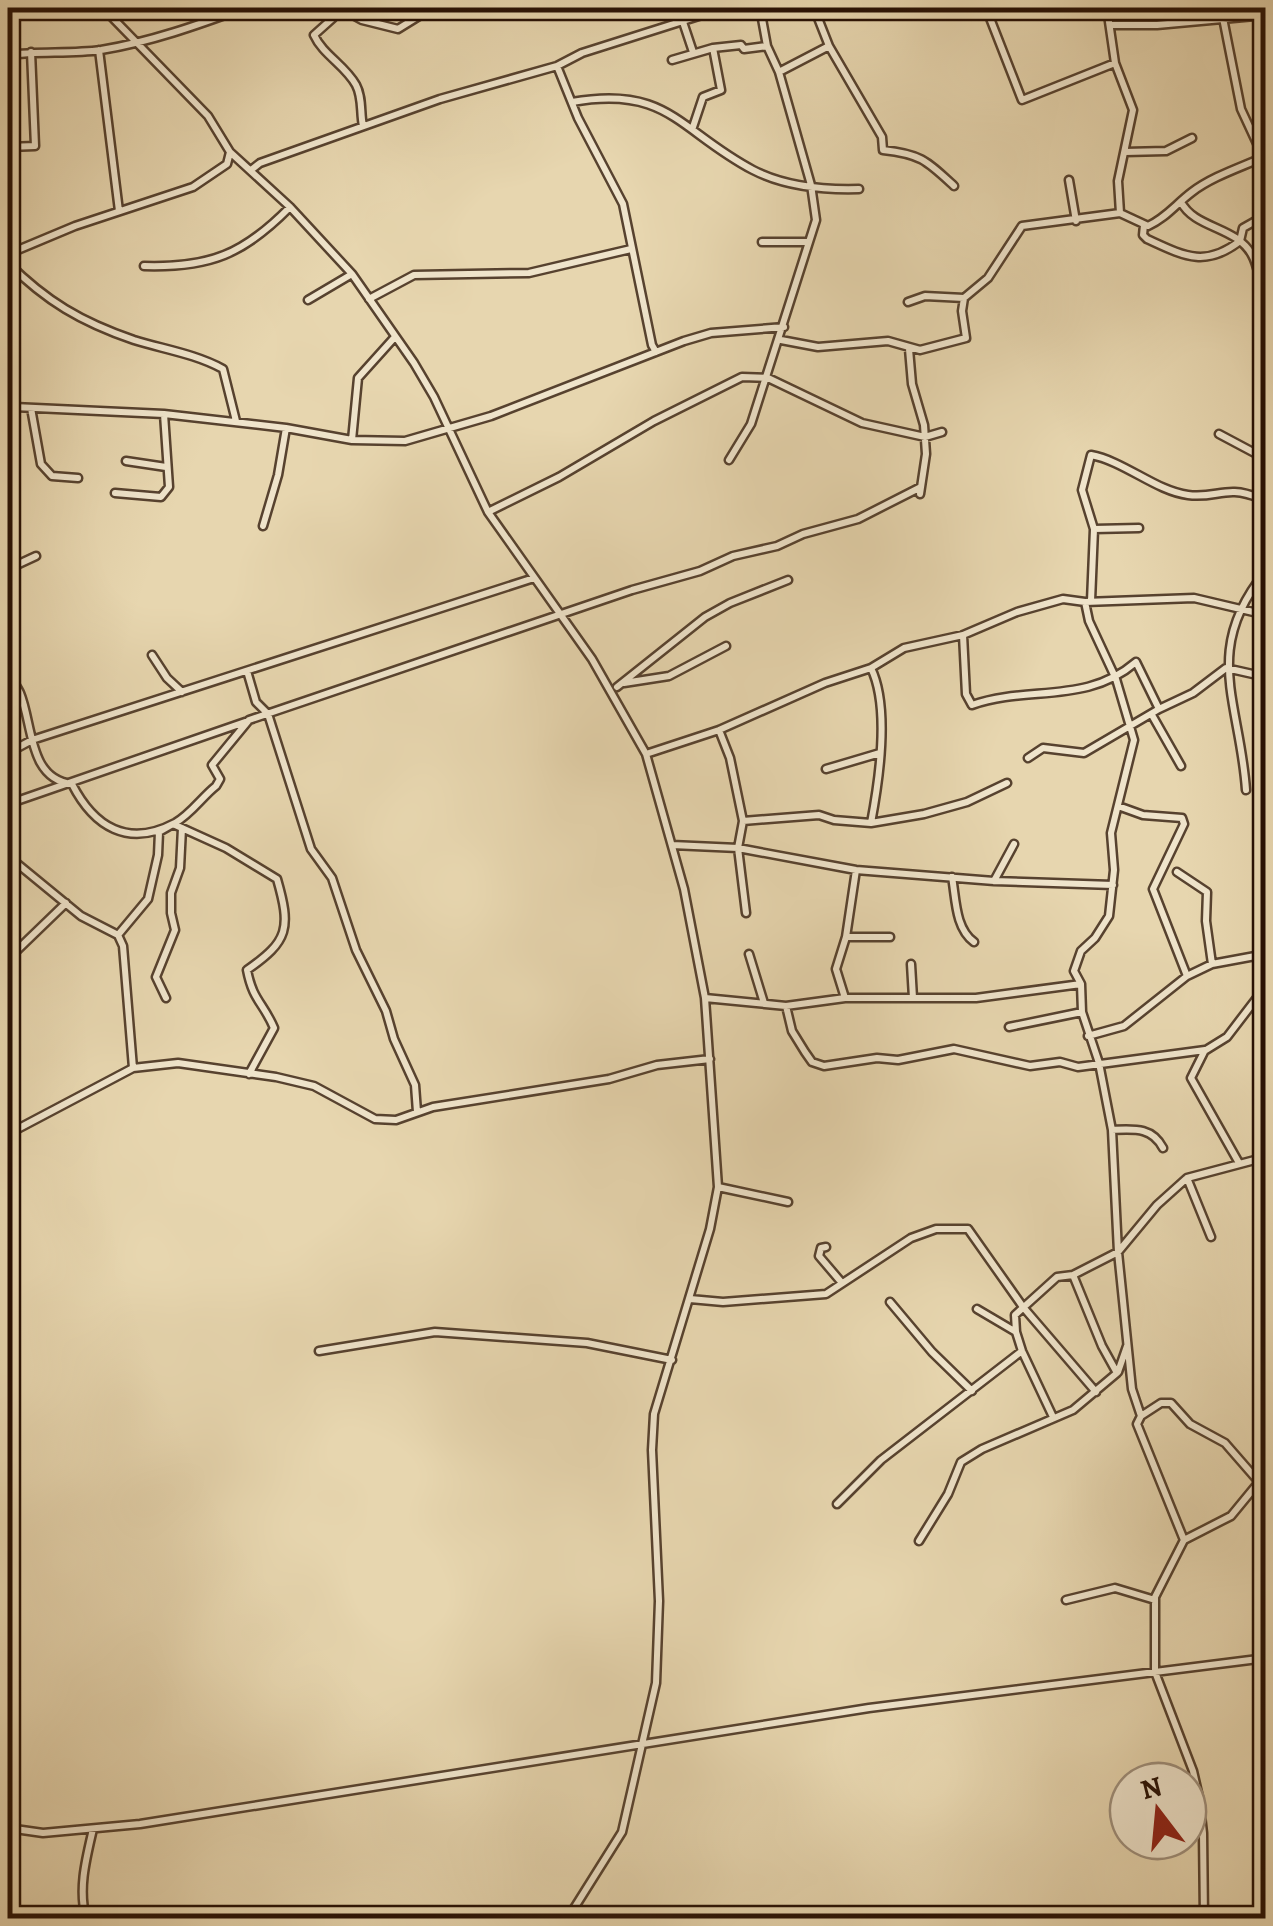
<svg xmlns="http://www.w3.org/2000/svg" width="1273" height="1926" viewBox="0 0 1273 1926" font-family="Alegreya,serif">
<rect width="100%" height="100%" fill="#e7d6af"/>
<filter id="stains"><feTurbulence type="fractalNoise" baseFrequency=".002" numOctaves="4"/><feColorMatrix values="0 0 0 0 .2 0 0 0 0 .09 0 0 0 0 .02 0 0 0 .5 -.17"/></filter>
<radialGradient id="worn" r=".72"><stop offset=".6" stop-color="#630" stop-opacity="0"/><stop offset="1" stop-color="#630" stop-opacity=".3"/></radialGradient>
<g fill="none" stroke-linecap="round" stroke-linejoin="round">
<defs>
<path id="minor" d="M103,8L208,116L230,152L290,207L352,274L414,363L434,397L488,512L592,659L646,754L684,889L705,998L718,1187L710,1229L654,1414L652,1450L659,1601L656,1683L622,1832L568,1918
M335,8L333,18L314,35C323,55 345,65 356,85C363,98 360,113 363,126
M340,8L362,20L398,29L432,8
M814,8L829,46
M913,8L914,12
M986,8L1022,100L1115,63
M1107,8L1115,63L1133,110L1118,181L1120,213L1148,226C1166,218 1176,204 1192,192C1213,176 1242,167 1266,156
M1223,18L1241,109L1266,163
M683,22L693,52
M1110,25H1157L1266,15
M99,50L119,211
M8,55C39,51 71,54 101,50C150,42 198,25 244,8
M672,60L713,48L741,45L744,49L767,46
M557,66L578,118L623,204L652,345L656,352
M779,72L829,46L882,137L883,150C921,154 927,161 954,186
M572,102C668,85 679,131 753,170C784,186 825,190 859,189
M693,127L703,97L721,90L713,48
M8,147L35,146L31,52
M1125,152L1166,151L1192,138
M251,170L260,163L440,99L557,66L582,53L724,8
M1069,180L1076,221
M1181,202C1195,229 1236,226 1252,255C1256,262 1258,272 1260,279L1266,276
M1144,225L1143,235L1147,239C1184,256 1205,268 1240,241L1243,228L1266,215
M762,242H807
M8,254L75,226L193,187L227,164L230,152
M8,263C46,301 81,322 134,340C163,349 196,354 223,369L236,421
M144,266C210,268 244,254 290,207
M369,299L414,275L529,273L631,249
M308,300L352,274
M908,302L925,296L964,298
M781,340L818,347L888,341L920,350L966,338L962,311L964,298L988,278L1022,226L1120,213
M909,349L912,384L924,425L926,454L920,494
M8,397L14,407L164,414L286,428L352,440L405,441L491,416L684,341L711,333L784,327
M31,408L41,464L52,476L78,478
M1219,434L1266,459
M352,440L358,378L394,338
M729,460L751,424L816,220L811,185L779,72L767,46L760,8
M126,461L166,467
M115,493L161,497L169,487L164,414
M488,512L559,477L654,421L742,377L768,378L862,423L925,437L942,432
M263,526L278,475L286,428
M1094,529L1139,528
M8,569L36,556
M1091,601L1094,529L1082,490L1091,455C1124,461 1156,491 1188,495C1217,499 1226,484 1259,498L1266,525
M1085,602L1089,621L1116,679L1134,740L1111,833L1114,870L1109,916L1095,938L1081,951L1074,971L1081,984L1082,1012L1099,1063L1112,1130L1118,1252L1132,1389L1141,1416L1137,1424L1184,1540L1155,1597V1672L1193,1771L1199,1797L1203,1833L1204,1918
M963,635L966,694L972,705C1029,685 1086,705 1136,662L1159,709
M152,655L167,678L182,692
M871,668C890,707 879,781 871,823
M247,671L256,702L268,714L311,849L332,878L356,950L386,1011L394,1039L415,1085L417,1112
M8,672C11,679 17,686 20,693C33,724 28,779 72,784C94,827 128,848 175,823C191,814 202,797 216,786L220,779L212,765L249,720L632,590L700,571L733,556L777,546L803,534L858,519L921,487
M1259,675L1266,699
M624,683L669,676L726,646
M617,687L705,617L730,603L788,580
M1152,715L1181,766
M719,730L730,758L743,821L738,848L746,913
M8,753L32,740L534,578
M646,754L719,730L825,683L871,668L904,648L963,635L1017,612L1063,599L1085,602L1194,598L1266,615
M1028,758L1043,748L1084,753L1159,709L1193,693L1226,668L1266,677
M826,769L880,753
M1246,790C1240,702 1201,650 1266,571
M8,804L248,721
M1118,806L1143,815L1182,818L1184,824L1153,889L1187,976
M743,821L819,815L834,820L871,823L924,814L967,802L1007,783
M672,845L738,848L856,870L994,881L1113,885
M8,849L14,861L81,916L118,935
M1177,872L1207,892L1206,921L1212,964
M952,877C956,899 955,928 974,942
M994,881L1014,844
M846,937H890
M749,954L764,1003
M8,959L66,903
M911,964L913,998
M166,998L156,977L175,930L171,913V893L180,868L182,828
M705,998L786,1006L845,998H976L1081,984
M845,998L836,969L846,937L856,870
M786,1006L792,1031L805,1052L812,1062L824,1066L877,1058L898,1060L954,1049L1030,1066L1060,1062L1078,1067L1205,1050L1191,1078L1239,1163
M1009,1027L1082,1012
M1088,1036L1124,1026L1187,976L1212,964L1266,954
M1206,1050L1227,1037L1266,986
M133,1068L123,946L118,935L148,899L158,855L159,832L173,824L226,848L277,879C291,928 289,941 247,970C253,1001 263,1002 274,1028L249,1074
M1112,1130C1135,1129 1152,1127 1163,1148
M8,1134L133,1068L178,1063L276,1077L314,1086L375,1119L396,1120L433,1107L609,1079L657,1065L710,1059
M1187,1178L1211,1237
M718,1187L788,1202
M826,1247L821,1248L819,1256L842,1283
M690,1299L723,1302L826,1294L911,1238L936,1229H968L1023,1307L1096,1392
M890,1302L932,1352L972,1391
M977,1309L1016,1332L1022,1351L1053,1417
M1016,1332L1015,1315L1057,1277L1073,1275L1118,1252L1157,1205L1187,1178L1266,1157
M319,1351L435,1332L587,1343L672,1360
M1118,1372L1127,1346
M1141,1416L1161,1403H1171L1190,1424L1225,1443L1259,1482
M837,1504L881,1460L1022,1351
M8,1529L11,1565
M1184,1540L1231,1516L1259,1482L1256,1472L1266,1459
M919,1541L948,1494L961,1462L982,1449L1073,1410L1117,1373L1102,1346L1073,1275
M1066,1600L1115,1588L1155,1600
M8,1828L43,1833L140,1824L869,1708L1266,1658
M574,1910L589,1918
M86,1918C78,1889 86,1859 93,1829"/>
</defs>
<use href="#minor" stroke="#57422f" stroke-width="11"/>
<use href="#minor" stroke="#efe4cb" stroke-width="6"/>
</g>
<rect width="1273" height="1926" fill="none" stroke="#e7d6af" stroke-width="40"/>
<rect x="10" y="10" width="1253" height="1906" fill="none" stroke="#271004" stroke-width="5"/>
<rect x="20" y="20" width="1233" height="1886" fill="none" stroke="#271004" stroke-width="2.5"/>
<g transform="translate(1158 1811) rotate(344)"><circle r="48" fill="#efe4cb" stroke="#9f8f7b" stroke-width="2.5"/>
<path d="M0-8L18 38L0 25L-18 38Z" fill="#8f2418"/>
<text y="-15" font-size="28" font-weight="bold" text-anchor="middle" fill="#271004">N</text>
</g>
<rect width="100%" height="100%" filter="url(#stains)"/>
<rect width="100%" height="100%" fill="url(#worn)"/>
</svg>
